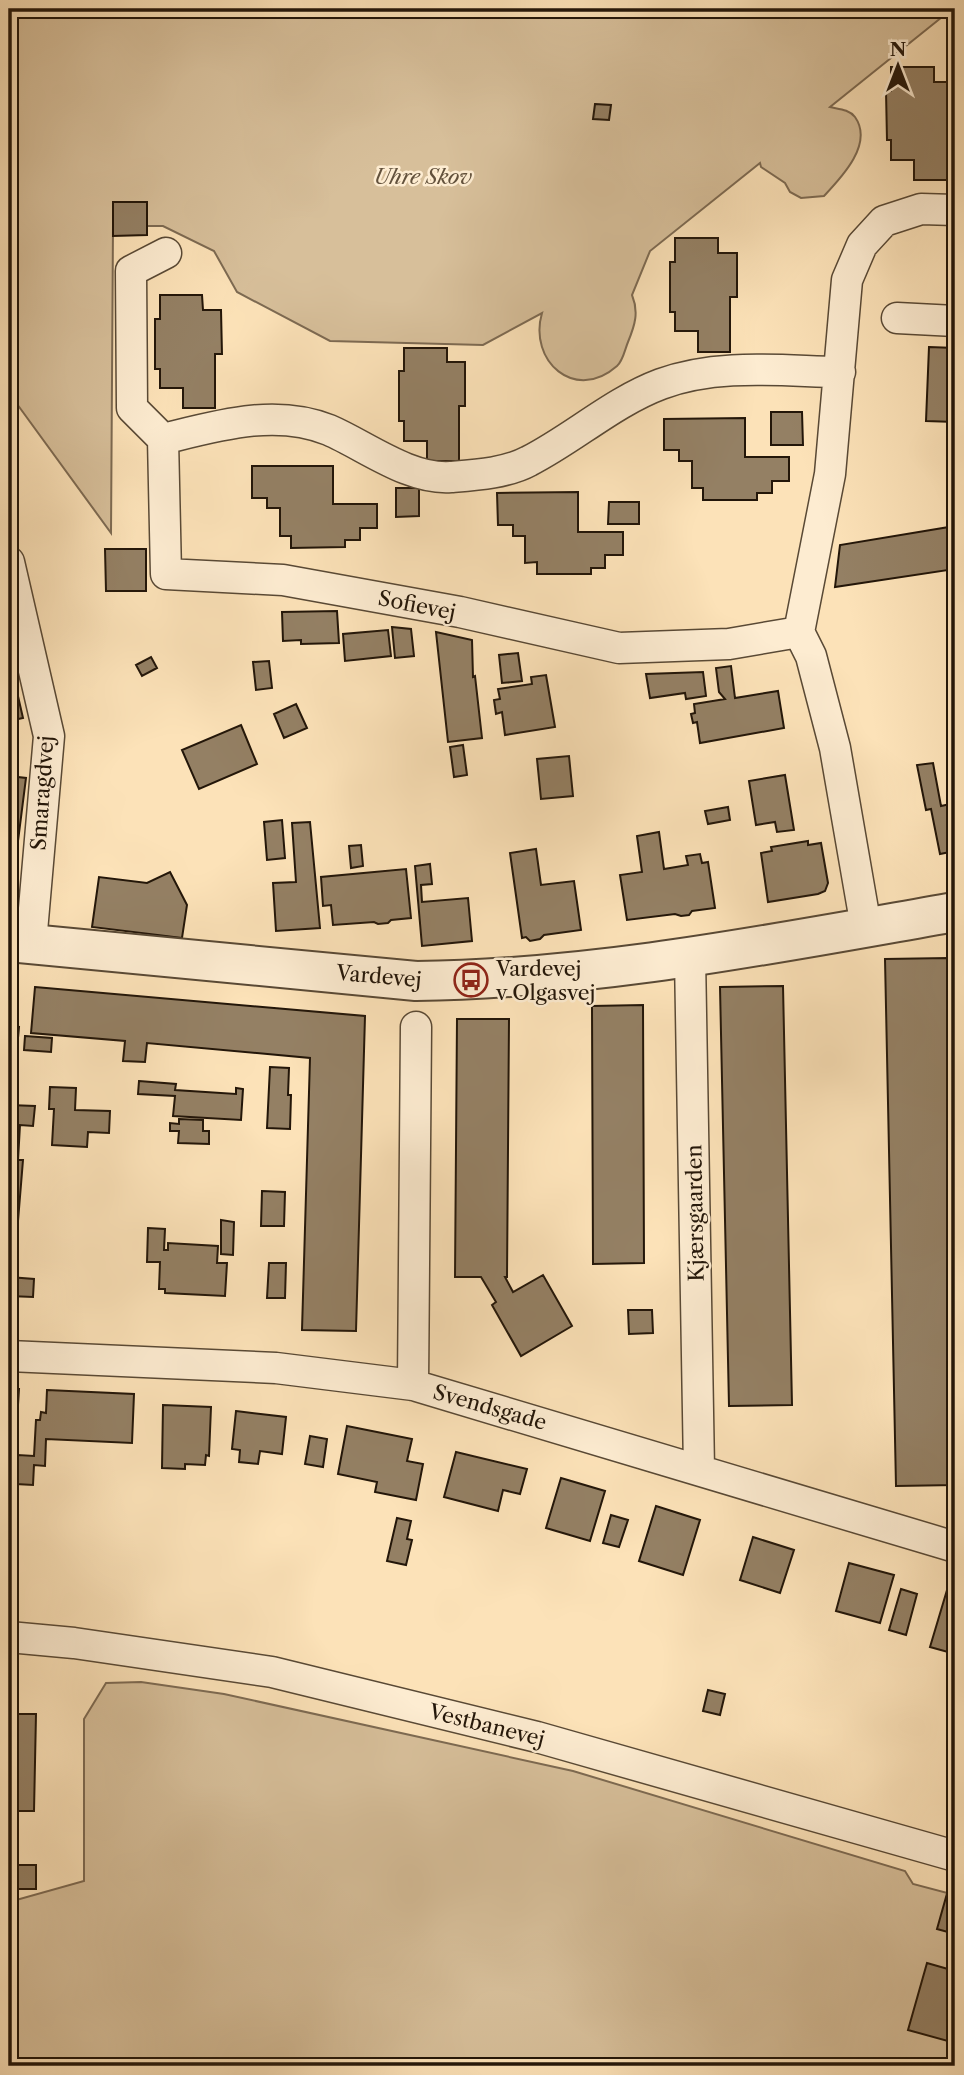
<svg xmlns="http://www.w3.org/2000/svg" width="964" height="2075" viewBox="0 0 964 2075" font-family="'Libre Caslon Text',serif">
<rect width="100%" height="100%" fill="#fce2b8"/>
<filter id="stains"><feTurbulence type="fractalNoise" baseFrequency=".00286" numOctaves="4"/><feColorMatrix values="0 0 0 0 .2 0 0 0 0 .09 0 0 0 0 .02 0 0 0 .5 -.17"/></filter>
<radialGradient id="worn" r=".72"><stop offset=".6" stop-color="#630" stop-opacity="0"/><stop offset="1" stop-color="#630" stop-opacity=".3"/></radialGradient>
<path fill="#d7bf9a" stroke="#7d6a52" stroke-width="2" d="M9,9H952L830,107C838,109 849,109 855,117C874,144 841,178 824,196L801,198L790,192L785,183L761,167L760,163L650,251L632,295C639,312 635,325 628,342C625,349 623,361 617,366C575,403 528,361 542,313L483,345L330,341L237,292L214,251L163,226H113L111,533L9,393Z
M141,1682L224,1694L573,1771L905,1871L913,1884L955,1895V2066H9V1902L84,1881V1719L106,1683Z"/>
<path fill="#948064" stroke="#231609" stroke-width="2" d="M891,67H934V82H953V125H947V180H914V160H891V140H887L886,91H891Z
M595,104L611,105L609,120L593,119Z
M113,202H147V235L113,236Z
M675,238H718V253H737V297H730V352H698V331H675V312H670V262H675Z
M160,295H202L203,310H221L222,354H215V408H183V388H160V369H155V319H160Z
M929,347L955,348V422L926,421Z
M404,348H447V362H465V406H459V461H427V441H404V421H399V371H404Z
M771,412H802L803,445H771Z
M745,418V457H789V481H772V493H757V500H703V488H692V461H679V450H664V419Z
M252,466H333V504H377V528H360V540H345V547L291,548V536H280V508H267V498H252Z
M396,488H419V516L396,517Z
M578,492V532H623V555H605V568H591V574H537V562L525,563V536H513V525H498L497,493Z
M609,502H639V524H608Z
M955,526V569L835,587L840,545Z
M105,549H146V591H106Z
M337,611L339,643L301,644V640L283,641L282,612Z
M392,627L411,629L414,656L395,658Z
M388,630L391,656L345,661L343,634Z
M436,632L472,640L473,677L475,676L482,738L448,742Z
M518,653L522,681L502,683L499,655Z
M9,657L23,718L9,721Z
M151,657L157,668L142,676L136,665Z
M269,661L272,688L256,690L253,662Z
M731,666L735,698L778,691L784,728L700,743L697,722L693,723L691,714L695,713L694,704L725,699L719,692L716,668Z
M703,672L706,696L686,699L685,693L650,698L646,674Z
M546,675L555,727L505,735L502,712L496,714L494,700L500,699L498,689L532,684L531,677Z
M296,704L307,728L284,738L274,714Z
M241,725L257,764L199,789L182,750Z
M463,745L467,775L454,777L450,747Z
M569,756L573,796L541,799L537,759Z
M933,763L941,806L955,803V851L940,854L931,809L926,810L917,765Z
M785,775L794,830L777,832L775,822L756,825L749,781Z
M9,776L26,778L10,904H9Z
M728,807L730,820L708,824L705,811Z
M282,820L285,858L267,860L264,822Z
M310,822L320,928L276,931L273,883L296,882L292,823Z
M659,832L664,869L688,865L686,856L700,854L702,863L708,862L715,908L692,911L689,915L681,916L675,914L627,920L620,875L642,872L637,836Z
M808,841V845L821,843L828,883L825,891L818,894L768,902L761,853L772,851L771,847Z
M361,845L363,866L351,868L349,846Z
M536,849L541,885L574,881L581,930L544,935L540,939L530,941L526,937L522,938L510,853Z
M430,864L432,884L421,885L422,902L468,898L472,941L422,946L415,866Z
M406,869L411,918L391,920L388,923L378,924L374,922L333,925L331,905L323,906L321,877Z
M170,872L187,905L182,938L92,927L99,877L147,883Z
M948,958L955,1317V1485L896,1486L885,959Z
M783,986L792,1405L729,1406L720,987Z
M35,987L365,1016L356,1331L302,1330L310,1058L147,1043L145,1062L123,1061L125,1041L31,1033Z
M643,1005L644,1263L593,1264L592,1006Z
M457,1019H509L507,1277H505L513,1292L543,1275L572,1326L521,1356L492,1305L496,1302L481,1277H455Z
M9,1026L19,1027L17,1049L9,1048Z
M25,1036L52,1038L51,1052L24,1050Z
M270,1067L289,1068L288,1095H291L290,1129L267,1128Z
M139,1081L176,1084L175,1090L236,1094V1088L243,1089L241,1120L173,1116L175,1096L138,1094Z
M50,1087L76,1088L75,1110L110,1111L109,1133L88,1132L87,1147L52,1145L54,1109H49Z
M9,1105L35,1106L33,1126L20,1125L18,1160H23L18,1221L9,1220Z
M179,1119L203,1120V1131H209V1144L178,1143L179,1131H170V1123L179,1124Z
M262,1191L285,1192L284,1226H261Z
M221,1220L234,1222L233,1255L221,1254Z
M148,1228L165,1229L164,1250H168V1243L218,1246L217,1263H227L225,1296L165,1293V1289H159L160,1262H147Z
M269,1263H286L285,1298H267Z
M9,1277L34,1279L33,1297L9,1296Z
M628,1310H652L653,1333L629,1334Z
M9,1389H19L16,1436H9Z
M47,1390L134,1394L132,1443L46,1439L45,1466L34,1465L33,1485L16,1484L18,1455L34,1456L36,1420H40L41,1412L46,1413Z
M163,1405L211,1407L209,1456L206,1455L205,1465L185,1464V1469L162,1468Z
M236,1411L286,1417L282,1454L260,1451L258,1464L239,1462L240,1450L232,1449Z
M347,1426L412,1439L407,1461L423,1464L416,1500L375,1492L377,1482L338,1474Z
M310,1436L327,1439L323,1467L305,1464Z
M456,1452L527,1469L520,1494L503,1490L498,1511L444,1497Z
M561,1478L605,1491L590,1541L546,1528Z
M656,1506L700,1520L683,1575L639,1561Z
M611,1515L628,1520L619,1547L603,1543Z
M397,1518L411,1521L407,1539L412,1540L406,1565L387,1561Z
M753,1537L794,1550L780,1593L740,1580Z
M849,1563L894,1575L880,1623L836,1611Z
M901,1589L917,1594L906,1635L889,1630Z
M947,1590L955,1593V1654L930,1647Z
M708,1690L725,1694L720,1715L703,1711Z
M9,1714H36L34,1811H9Z
M9,1858L10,1865H36V1889H9Z
M948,1890L955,1892V1934L937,1929Z
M927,1963L955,1971V2043L908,2030Z"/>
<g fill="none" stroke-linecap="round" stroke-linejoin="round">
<defs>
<path id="minor" d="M166,253L131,271L132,408L163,439L166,574L283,580L460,612L619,648L729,644L799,632
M897,318L955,321
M163,439C216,426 275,408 329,430C366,446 409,480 451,477C476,475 507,473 529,461C574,438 613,402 661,384C718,363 781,371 840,372
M9,562L49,736L31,943
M866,927L835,748L811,656L799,632L830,474L847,280L862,245L884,221L921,209L955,210
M690,957L699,1469
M9,1356L276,1368L413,1385L955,1547
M413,1385L416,1027
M9,1637L74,1643L272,1672L537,1737L955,1856"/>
<path id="tertiary" d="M9,942L416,981C598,979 776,943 955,912"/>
</defs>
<use href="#minor" stroke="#594935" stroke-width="33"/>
<use href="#tertiary" stroke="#594935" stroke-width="42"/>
<use href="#minor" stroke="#fdecd1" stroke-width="30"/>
<use href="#tertiary" stroke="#fdecd1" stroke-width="38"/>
</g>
<defs>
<symbol id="bus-ring" viewBox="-11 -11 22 22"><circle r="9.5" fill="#fdecd1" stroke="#8f2418" stroke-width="1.5"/><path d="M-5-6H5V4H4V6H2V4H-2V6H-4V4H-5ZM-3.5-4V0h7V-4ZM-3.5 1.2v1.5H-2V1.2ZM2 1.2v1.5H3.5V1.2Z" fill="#8f2418"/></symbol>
</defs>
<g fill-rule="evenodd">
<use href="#bus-ring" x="452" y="961" width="38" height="38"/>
</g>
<g text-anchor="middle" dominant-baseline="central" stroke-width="5" stroke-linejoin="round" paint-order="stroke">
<g font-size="21" font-style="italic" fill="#62513c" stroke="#fdecd1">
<text x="423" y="176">Uhre Skov</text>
</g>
<g font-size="21" fill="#231609" stroke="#fdecd1">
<text transform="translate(417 605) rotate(11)">Sofievej</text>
<text transform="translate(42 793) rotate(-86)">Smaragdvej</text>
<text transform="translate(379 976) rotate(5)">Vardevej</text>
<text transform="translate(695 1213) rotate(-91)">Kjærsgaarden</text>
<text transform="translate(490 1407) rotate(16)">Svendsgade</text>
<text transform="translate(487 1725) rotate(14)">Vestbanevej</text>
</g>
<g font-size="21" fill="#231609" stroke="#fdecd1" text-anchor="start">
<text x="496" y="968">Vardevej<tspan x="496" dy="24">v Olgasvej</tspan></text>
</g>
</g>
<rect width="964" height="2075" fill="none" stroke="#fce2b8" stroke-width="35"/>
<rect x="10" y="10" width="943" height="2054" fill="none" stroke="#231609" stroke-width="3.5"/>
<rect x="18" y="18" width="929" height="2040" fill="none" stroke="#231609" stroke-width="2"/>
<g transform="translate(898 66)" stroke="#fdecd1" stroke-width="5" paint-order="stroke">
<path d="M0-5L12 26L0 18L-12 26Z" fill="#231609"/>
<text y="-10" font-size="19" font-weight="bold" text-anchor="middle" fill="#231609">N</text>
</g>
<rect width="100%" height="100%" filter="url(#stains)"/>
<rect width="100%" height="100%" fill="url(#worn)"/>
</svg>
